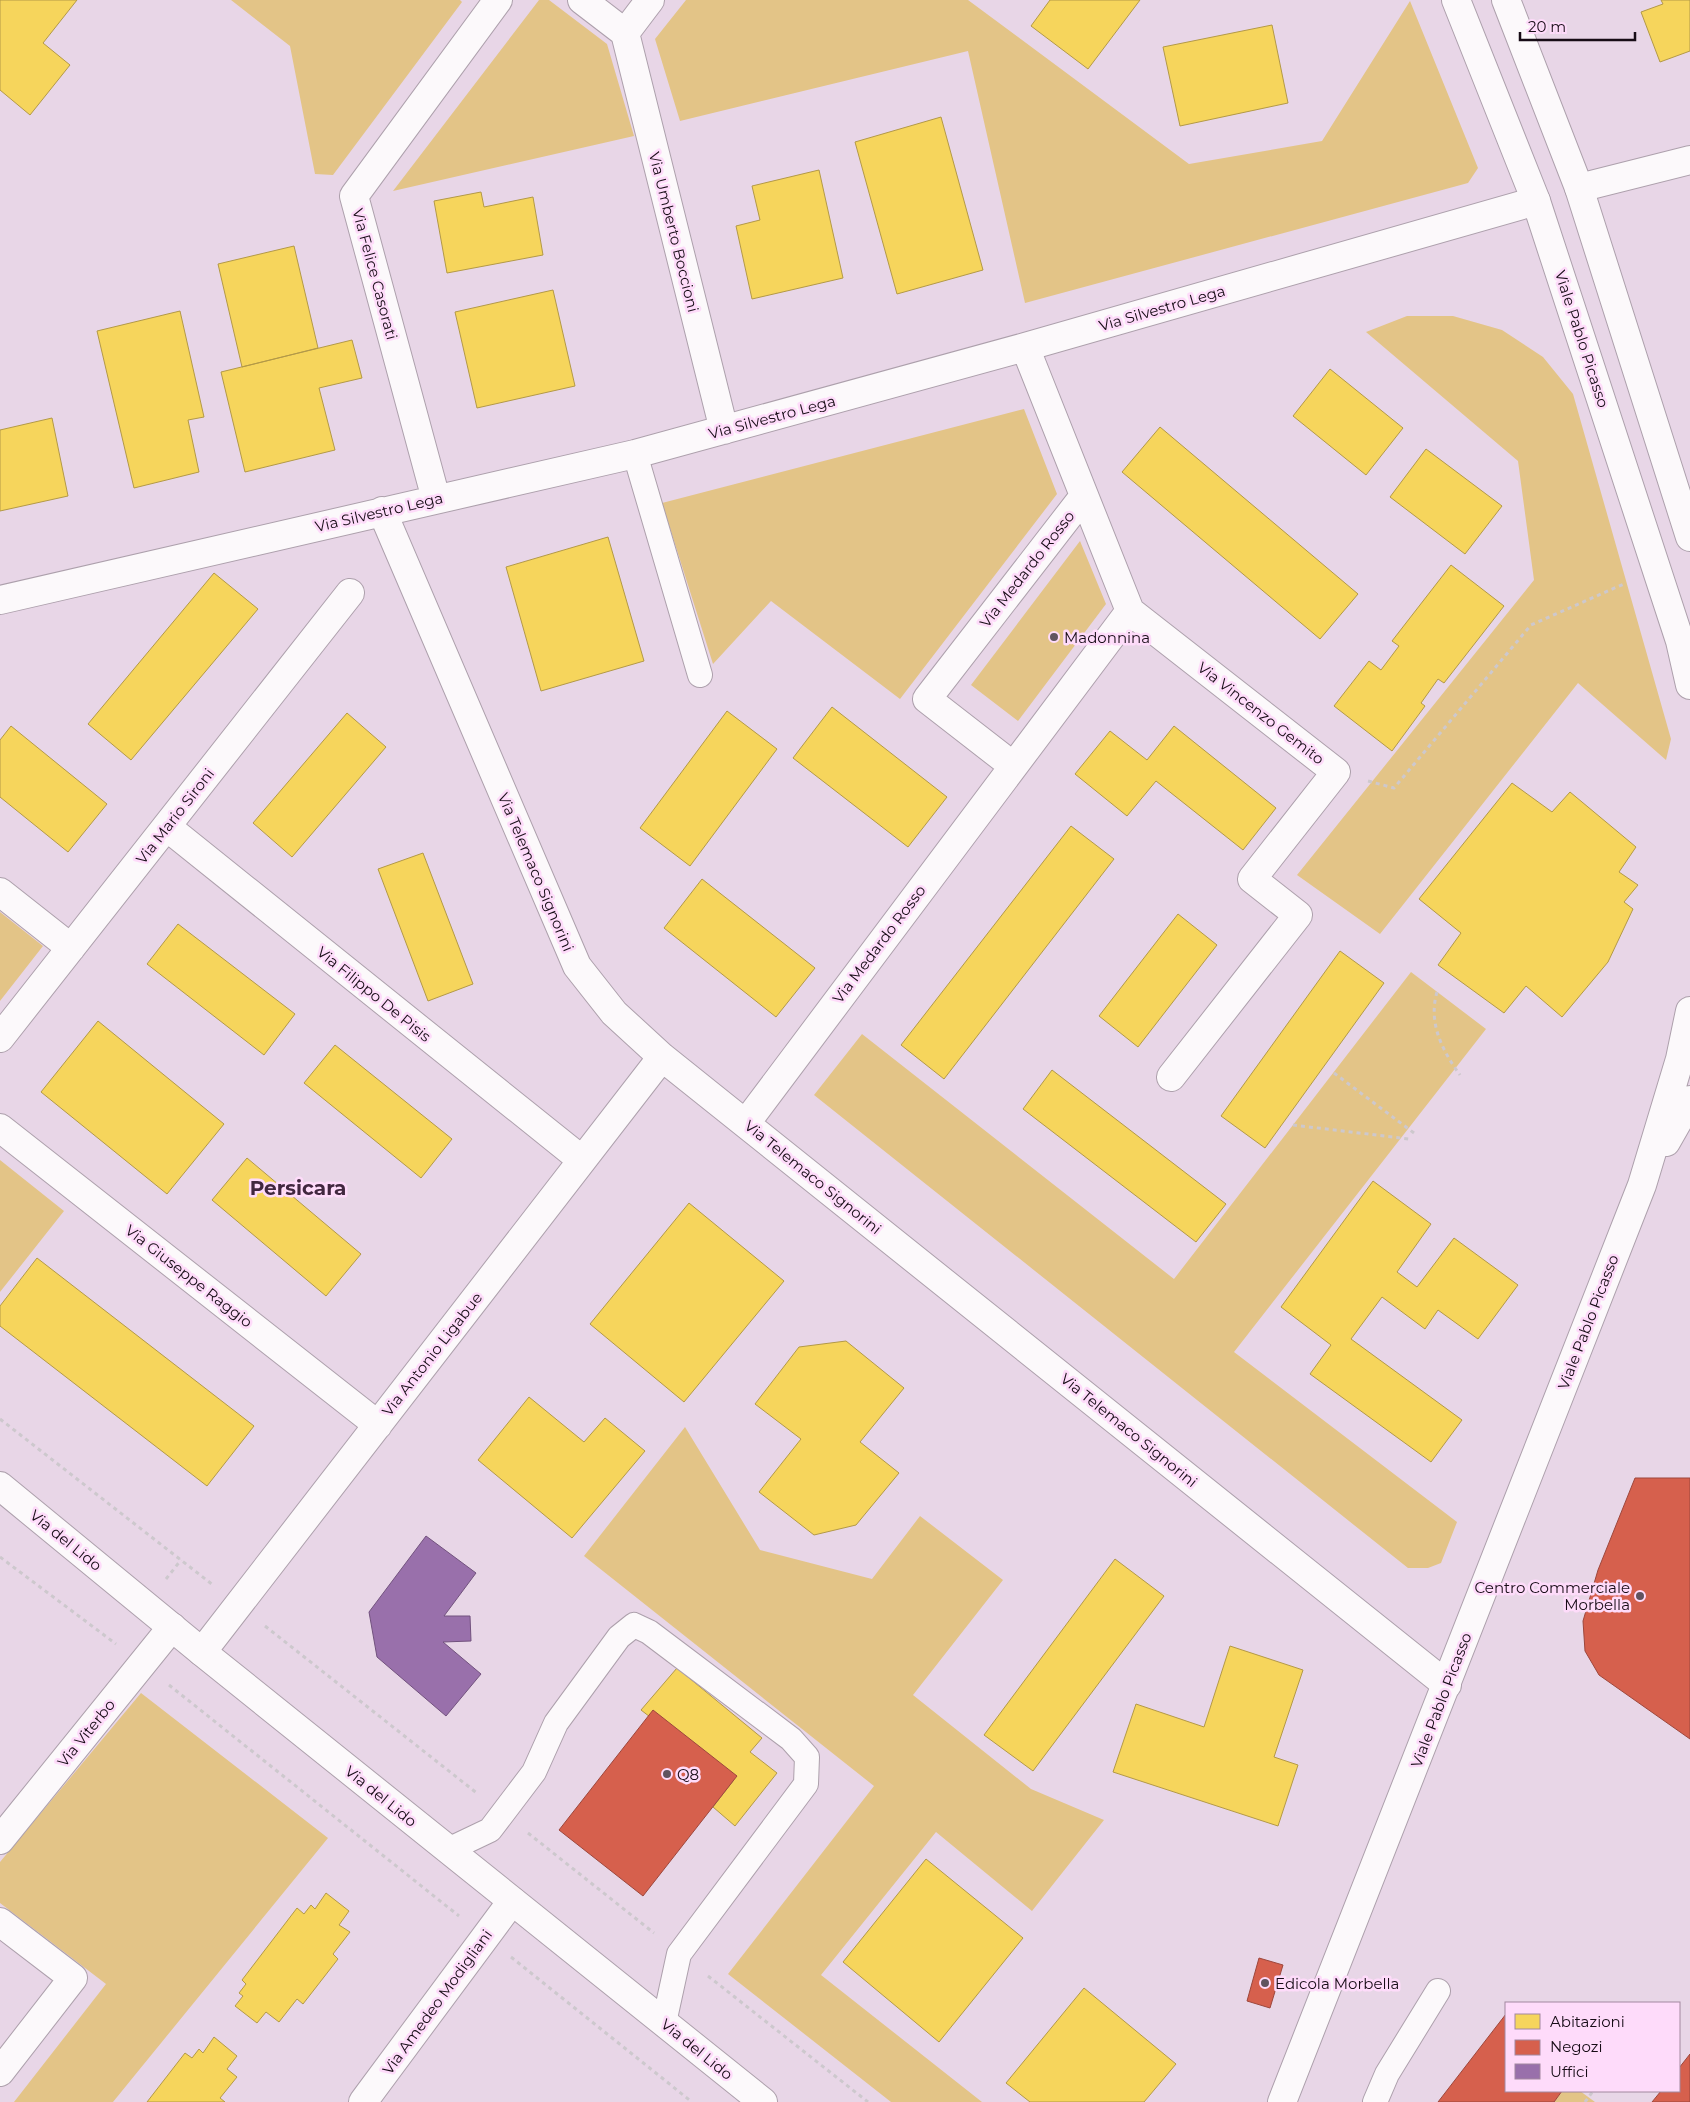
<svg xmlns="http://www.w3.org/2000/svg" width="1690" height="2102" viewBox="0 0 1690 2102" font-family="Montserrat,sans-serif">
<rect width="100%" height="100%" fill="#e8d6e7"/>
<path fill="#e3c487" d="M231,0H460L462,2L333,175L315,174L290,46Z
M539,0H549L607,44L634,136L393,191Z
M686,0H968L1189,164L1322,141L1410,1L1478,168L1468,183L1025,303L968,51L680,121L655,39Z
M1407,316H1453L1502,330L1543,357L1573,394L1671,739L1666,760L1578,683L1380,934L1297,875L1534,580L1518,461L1366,332Z
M1024,409L1057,494L900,699L771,601L713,664L662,503Z
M1080,541L1106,604L1018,721L971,685Z
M0,912L43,946L0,1001Z
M1411,972L1486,1029L1234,1352L1457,1522L1441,1563L1428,1568H1408L814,1095L862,1034L1174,1279Z
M0,1160L64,1211L0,1292Z
M685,1427L760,1550L872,1579L920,1516L1003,1580L913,1695L1031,1789L1104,1820L1032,1911L936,1832L821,1975L982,2102H891L728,1974L874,1786L584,1556Z
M141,1693L328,1838L113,2102H14L106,1984L0,1903V1862Z
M1562,2091H1580L1595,2102H1554Z"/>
<path fill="#f6d55c" stroke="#b39947" d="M0,0H77L43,43L70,65L30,115L0,90Z
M1050,0H1140L1088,69L1031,26Z
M1661,0H1690V51L1660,62L1641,12L1663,4Z
M1272,25L1288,103L1180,126L1163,47Z
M941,117L983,270L897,294L855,142Z
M819,170L843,278L752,299L736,226L760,220L752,186Z
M481,192L484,207L533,197L543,255L447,273L434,201Z
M294,246L318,348L242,367L218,264Z
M553,290L575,386L477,408L455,312Z
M180,311L204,417L188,420L199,472L134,488L97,331Z
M352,340L362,378L319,388L335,450L245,472L221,372Z
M1330,369L1403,428L1366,475L1293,416Z
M52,418L68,496L0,511V430Z
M1160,427L1358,594L1320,639L1122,472Z
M1426,449L1502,506L1465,554L1390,497Z
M608,537L644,661L541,691L506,567Z
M1451,565L1504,606L1444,683L1438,679L1421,703L1425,706L1392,751L1334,706L1369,661L1381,670L1399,646L1392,641Z
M214,573L258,609L131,760L88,724Z
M832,707L947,797L908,847L793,758Z
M727,711L777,749L690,866L640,828Z
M347,713L386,747L292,857L253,823Z
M11,726L107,804L68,852L0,797V740Z
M1174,726L1276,808L1243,850L1156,781L1127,816L1075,774L1110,731L1147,760Z
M1512,783L1552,812L1570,792L1636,847L1619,872L1638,885L1624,902L1633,909L1608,962L1562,1017L1526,986L1504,1013L1438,965L1461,933L1419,899Z
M1071,826L1114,859L944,1079L901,1045Z
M423,853L473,984L428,1001L378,869Z
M702,879L815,968L776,1017L664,928Z
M1178,914L1217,945L1138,1047L1099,1016Z
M178,924L295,1014L264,1055L147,964Z
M1340,951L1384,983L1265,1148L1221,1116Z
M98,1021L224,1124L167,1194L41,1092Z
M335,1045L452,1139L421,1178L304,1083Z
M1052,1070L1226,1204L1196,1242L1023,1109Z
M247,1158L361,1254L326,1296L212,1200Z
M1373,1181L1431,1224L1397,1272L1417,1287L1454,1238L1518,1285L1478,1339L1438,1310L1425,1329L1382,1297L1351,1339L1462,1420L1431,1462L1310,1374L1331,1345L1281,1307Z
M689,1203L784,1281L684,1402L590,1324Z
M37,1258L254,1426L207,1486L0,1326V1306Z
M846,1341L904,1388L860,1442L899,1473L856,1525L814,1535L759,1492L801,1439L755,1404L799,1347Z
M529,1397L584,1442L605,1418L645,1451L572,1538L478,1460Z
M1115,1559L1164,1596L1033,1771L984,1735Z
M1230,1646L1303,1670L1274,1757L1298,1765L1278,1826L1113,1772L1136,1704L1204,1727Z
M677,1668L762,1738L750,1752L777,1773L735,1826L713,1807L733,1781L641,1710Z
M926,1859L1023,1938L939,2042L843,1962Z
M326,1893L349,1911L339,1925L350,1932L333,1954L338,1959L303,2004L297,1999L279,2022L266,2012L257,2023L235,2006L243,1996L239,1993L246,1984L242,1980L297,1908L304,1914L311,1905L315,1909Z
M1084,1988L1176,2064L1144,2102H1030L1006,2083Z
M214,2037L237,2056L227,2069L237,2077L220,2098L225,2102H147L185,2053L192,2058L199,2049L203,2053Z"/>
<path fill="#d6604d" stroke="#9d473c" d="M1635,1478H1690V1739L1599,1675L1585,1651L1583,1621L1598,1570Z
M653,1710L737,1776L643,1896L559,1830Z
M1259,1958L1283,1965L1270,2008L1247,2001Z
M1506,2014V2091H1562L1554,2102H1438Z
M1690,2054V2102H1652L1661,2091H1679V2068Z"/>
<path fill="#9970ab" stroke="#72527e" d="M426,1536L476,1573L444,1616H470L471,1641L443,1642L481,1674L446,1716L377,1657L369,1612Z"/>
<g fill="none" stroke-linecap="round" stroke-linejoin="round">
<defs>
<path id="service" d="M635,454L700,675
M448,1850L490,1830L534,1772L556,1723L619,1637L634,1625L649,1632L791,1739L807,1757L806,1784L679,1954L664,2023
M1375,2102L1387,2074L1438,1991"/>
<path id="minor" d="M582,0L625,33L650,0
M625,33L724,430
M1579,188L1690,160
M436,499L354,196L498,0
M382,511L577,966L614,1013L662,1057L1447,1685
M0,600L635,454L1025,347L1536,201
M1130,611L1336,772L1252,879L1298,915L1171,1077
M1012,765L927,699L1084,496
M167,827L582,1160
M0,892L71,948
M0,1038L350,593
M746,1123L1130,611L1025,347
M0,1128L378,1425
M202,1652L662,1057
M0,1840L172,1627
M0,1922L73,1978L0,2072
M363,2102L512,1901"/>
<path id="tertiary" d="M1456,0L1536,201L1680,641L1690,685
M1506,0L1579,188L1690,537
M1666,1142L1690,1100
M1282,2102L1642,1185L1680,1059L1690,1011"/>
<path id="secondary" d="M0,1486L202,1652L763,2102"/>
</defs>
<use href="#service" stroke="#ada0ac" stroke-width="26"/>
<use href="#minor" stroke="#ada0ac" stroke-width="30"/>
<use href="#tertiary" stroke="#ada0ac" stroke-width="30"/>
<use href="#secondary" stroke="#ada0ac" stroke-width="30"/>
<path stroke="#cdc8cd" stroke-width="3" stroke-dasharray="4 4" stroke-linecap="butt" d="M1368,781L1394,788L1531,625L1626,583
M1437,992C1428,1023 1442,1050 1460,1075
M1334,1073L1414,1133
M1293,1125L1409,1139
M0,1419L213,1585
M0,1557L116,1644
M166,1579L181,1560
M265,1626L478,1794
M169,1685L459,1916
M528,1833L654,1933
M511,1957L692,2102
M708,1976L868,2102
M1585,2102L1593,2091"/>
<use href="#service" stroke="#fcf9fb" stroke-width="24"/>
<use href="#minor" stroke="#fcf9fb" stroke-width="28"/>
<use href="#tertiary" stroke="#fcf9fb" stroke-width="28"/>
<use href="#secondary" stroke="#fcf9fb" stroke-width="28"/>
</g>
<g fill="#60535f" stroke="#fedbfa" stroke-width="2">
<circle cx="1054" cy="637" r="5"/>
<circle cx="1640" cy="1596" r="5"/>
<circle cx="667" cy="1774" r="5"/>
<circle cx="1265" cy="1983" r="5"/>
</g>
<g text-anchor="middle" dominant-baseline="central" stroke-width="5" stroke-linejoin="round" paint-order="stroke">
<g font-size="15" fill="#170c16" stroke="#fedbfa">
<text transform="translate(674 232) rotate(76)">Via Umberto Boccioni</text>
<text transform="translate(375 274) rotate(75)">Via Felice Casorati</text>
<text transform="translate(1162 308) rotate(-16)">Via Silvestro Lega</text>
<text transform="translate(1582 339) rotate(72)">Viale Pablo Picasso</text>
<text transform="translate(772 417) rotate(-15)">Via Silvestro Lega</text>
<text transform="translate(379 512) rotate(-13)">Via Silvestro Lega</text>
<text transform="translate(1027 569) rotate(-52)">Via Medardo Rosso</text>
<text transform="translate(1261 713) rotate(38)">Via Vincenzo Gemito</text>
<text transform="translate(175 816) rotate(-52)">Via Mario Sironi</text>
<text transform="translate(536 872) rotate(67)">Via Telemaco Signorini</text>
<text transform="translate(879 944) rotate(-53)">Via Medardo Rosso</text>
<text transform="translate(374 994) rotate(39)">Via Filippo De Pisis</text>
<text transform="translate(813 1177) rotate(39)">Via Telemaco Signorini</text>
<text transform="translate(189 1276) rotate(38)">Via Giuseppe Raggio</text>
<text transform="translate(1588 1322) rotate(-69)">Viale Pablo Picasso</text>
<text transform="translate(432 1354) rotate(-52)">Via Antonio Ligabue</text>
<text transform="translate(1129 1430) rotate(39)">Via Telemaco Signorini</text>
<text transform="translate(66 1540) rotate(39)">Via del Lido</text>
<text transform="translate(1441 1700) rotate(-69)">Viale Pablo Picasso</text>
<text transform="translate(86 1733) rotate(-51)">Via Viterbo</text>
<text transform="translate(381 1796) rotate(39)">Via del Lido</text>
<text transform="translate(437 2002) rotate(-54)">Via Amedeo Modigliani</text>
<text transform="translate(697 2049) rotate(39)">Via del Lido</text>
</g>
<g font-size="15" fill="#170c16" stroke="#fedbfa" text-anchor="start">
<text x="1064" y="637">Madonnina</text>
<text x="1630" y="1587" text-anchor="end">Centro Commerciale<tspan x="1630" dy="17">Morbella</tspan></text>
<text x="677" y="1774">Q8</text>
<text x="1275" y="1983">Edicola Morbella</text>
</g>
<g font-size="20" font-weight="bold" fill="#41273f" stroke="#fedbfa">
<text x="298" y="1188">Persicara</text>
</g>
</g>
<rect x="1505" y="2002" width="175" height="90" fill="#fedbfa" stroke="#a2889f"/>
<rect x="1515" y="2014" width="25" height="15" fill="#f6d55c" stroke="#a2889f"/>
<text x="1550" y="2027" font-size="15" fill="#170c16">Abitazioni</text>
<rect x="1515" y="2040" width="25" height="15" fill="#d6604d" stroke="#a2889f"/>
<text x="1550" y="2052" font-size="15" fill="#170c16">Negozi</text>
<rect x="1515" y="2064" width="25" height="15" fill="#9970ab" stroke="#a2889f"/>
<text x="1550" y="2077" font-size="15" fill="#170c16">Uffici</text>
<path d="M1520 32v8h115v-8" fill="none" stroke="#170c16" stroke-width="2.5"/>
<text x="1528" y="32" font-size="15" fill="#170c16" stroke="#fedbfa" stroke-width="4" paint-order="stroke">20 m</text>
</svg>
